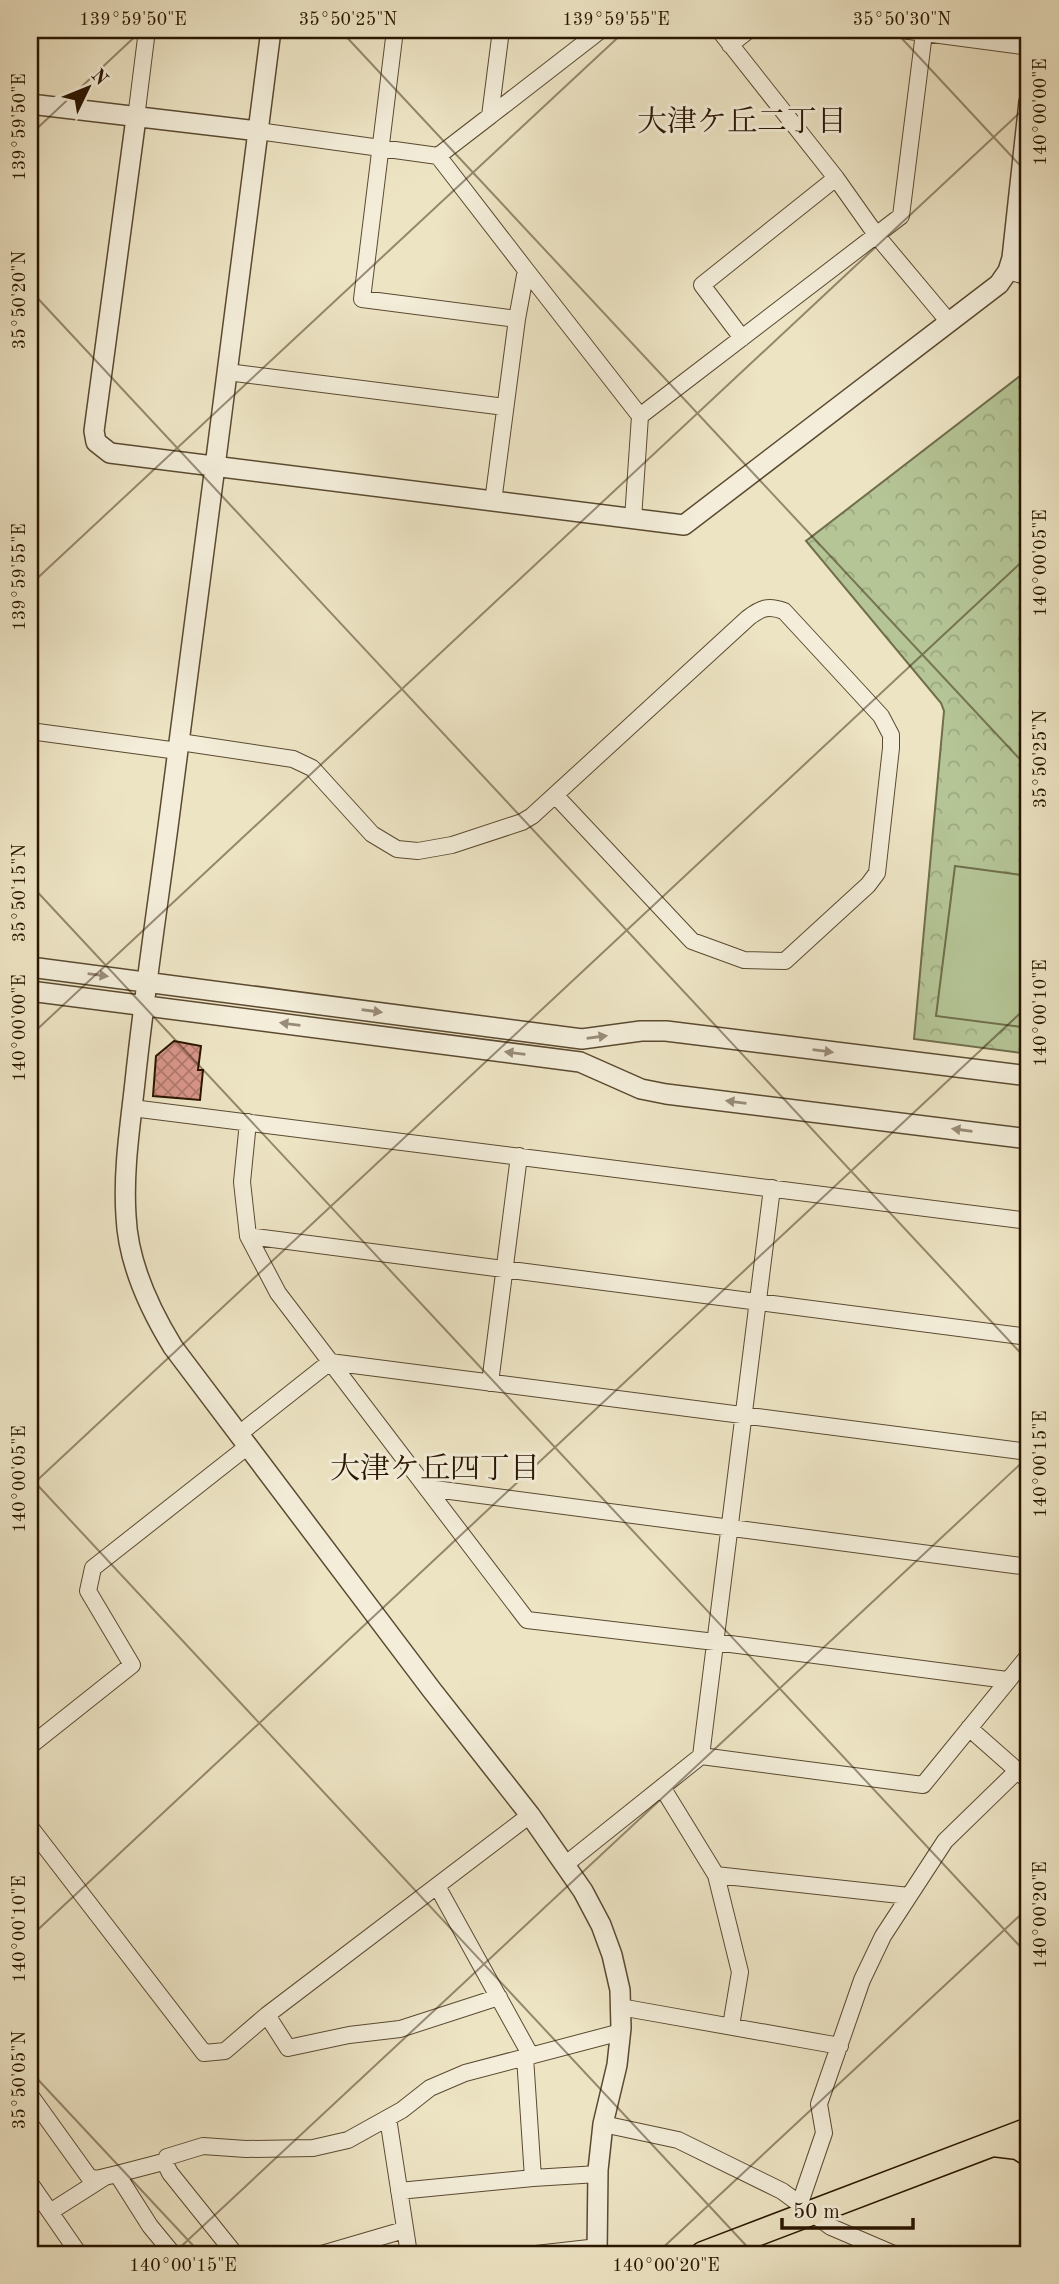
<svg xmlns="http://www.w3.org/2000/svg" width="1059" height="2284" viewBox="0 0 1059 2284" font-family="'Old Standard TT','Noto Serif JP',serif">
<defs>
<pattern id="park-crowns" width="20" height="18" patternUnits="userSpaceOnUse" patternTransform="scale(1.75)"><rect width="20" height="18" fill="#b5c596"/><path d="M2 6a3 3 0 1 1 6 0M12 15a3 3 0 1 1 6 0" fill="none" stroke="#9ca880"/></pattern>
<pattern id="building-cross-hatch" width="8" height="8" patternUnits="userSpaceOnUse" patternTransform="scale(1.75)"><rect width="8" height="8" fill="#d79588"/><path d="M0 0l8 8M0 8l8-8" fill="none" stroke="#af796d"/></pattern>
</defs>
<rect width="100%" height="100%" fill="#ede4c4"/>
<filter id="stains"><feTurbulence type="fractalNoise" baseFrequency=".00286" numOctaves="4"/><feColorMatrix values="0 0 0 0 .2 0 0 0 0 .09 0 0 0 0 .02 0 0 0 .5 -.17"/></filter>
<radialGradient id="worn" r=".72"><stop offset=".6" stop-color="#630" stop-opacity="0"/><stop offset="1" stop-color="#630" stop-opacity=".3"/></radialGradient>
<path fill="url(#park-crowns)" stroke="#706e4b" stroke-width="2" d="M1029,369V1054L914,1039L944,711L941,703L806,541Z"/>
<path fill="#b5c596" stroke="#706e4b" stroke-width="2" d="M955,866L1029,876V1028L936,1016Z"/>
<path fill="url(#building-cross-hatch)" stroke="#2a1600" stroke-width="2" d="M174,1041L201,1046L198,1070H203L200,1100L153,1096L156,1056Z"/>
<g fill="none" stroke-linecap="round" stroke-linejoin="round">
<defs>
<path id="minor" d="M395,30L362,299L517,319
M719,30L836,178L877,236L949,322
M902,30L1029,47
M730,45L749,30
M490,116L601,30
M136,118L147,30
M258,131L438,156
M526,270L640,416L633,519
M1008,271L1029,277
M742,338L702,285L836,178
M227,372L505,407
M640,416L901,216L924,33
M493,502L517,319L526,270L438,156L490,116L501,30
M30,731L178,751
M180,742L293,759L312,768L372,834L397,849L418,851L452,845L522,822L532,816L748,618C761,608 768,605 784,611L881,716L891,735V748L877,873L868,885L785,961L744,960L692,941L555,795
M132,1108L1029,1221
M248,1122L242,1182L248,1236L278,1293L527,1620L715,1642L1007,1680
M248,1236L1029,1337
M490,1383L519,1156
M239,1434L330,1362L1029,1452
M427,1488L1029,1567
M969,1728L1029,1781
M30,1746L132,1665L88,1591L93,1568L248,1446
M701,1756L923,1785L1029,1655
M662,1787L716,1875L740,1972L731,2026
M30,1827L204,2053L225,2051L267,2015
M566,1864L701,1756L772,1188
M716,1875L909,1896
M437,1886L531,2056
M499,1997L400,2029L349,2035L288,2048L267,2015L530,1815
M620,2007L840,2046
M525,2057L533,2178
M30,2095L89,2177L96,2179L117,2174L150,2226L173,2254
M388,2118L409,2254
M603,2124L678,2140L782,2191L831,2227L894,2254
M117,2174L167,2161
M30,2183L79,2254
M399,2191L533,2178L598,2174
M800,2203L824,2133L819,2104L862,1980L883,1936L945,1841L1018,1770
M50,2212L105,2177
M235,2254L170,2173L166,2165L167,2157L203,2146L246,2149L313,2148L348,2140L402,2110L430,2088L465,2073L621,2032
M322,2254L404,2230
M536,2254L598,2247"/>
<path id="tertiary" d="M271,30C238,285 206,541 172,796C160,891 145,986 135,1082C130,1127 123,1171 126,1216C128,1263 149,1308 173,1347L431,1689L530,1815L583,1891L601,1925L612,1955L620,1990L621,2028L617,2065L603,2124L598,2170L597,2254
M30,104L258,131
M136,118L94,431L96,442L110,453L684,525L999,284L1008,271L1012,258L1029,102
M30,967L582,1039L641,1031H666L1029,1076
M30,991L580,1062L641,1089L666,1094L1029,1139"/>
<path id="primary" d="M703,2254L1029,2130"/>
<path id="trunk" d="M993,2144L1018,2147L1029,2154"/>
</defs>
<use href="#minor" stroke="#5b4a31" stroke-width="18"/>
<use href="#tertiary" stroke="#5b4a31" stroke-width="22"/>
<use href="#primary" stroke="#2a1600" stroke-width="27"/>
<use href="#trunk" stroke="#2a1600" stroke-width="27"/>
<use href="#minor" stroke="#f3edd9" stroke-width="16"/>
<use href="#tertiary" stroke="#f3edd9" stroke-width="19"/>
<use href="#primary" stroke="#ede4c4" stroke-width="24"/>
<use href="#trunk" stroke="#ede4c4" stroke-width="24"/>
</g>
<defs><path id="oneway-solid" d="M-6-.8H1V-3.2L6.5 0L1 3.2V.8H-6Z" transform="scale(1.75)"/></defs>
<g fill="#998c77">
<use href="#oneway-solid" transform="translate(98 975) rotate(7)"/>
<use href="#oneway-solid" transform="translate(372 1011) rotate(8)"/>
<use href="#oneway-solid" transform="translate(290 1024) rotate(-173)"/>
<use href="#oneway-solid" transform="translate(597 1037) rotate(-8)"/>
<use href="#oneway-solid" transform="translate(823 1051) rotate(7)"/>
<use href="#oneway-solid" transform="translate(515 1053) rotate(-173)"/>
<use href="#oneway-solid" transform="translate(736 1102) rotate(-173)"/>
<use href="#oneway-solid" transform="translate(962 1130) rotate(-172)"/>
</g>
<path fill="none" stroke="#2a1600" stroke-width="2" stroke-opacity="0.45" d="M340,30L1029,769M894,30L1029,175M30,135L142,30M30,290L1029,1362M30,585L626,30M30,884L1029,1956M30,1036L1029,104M30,1477L754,2254M30,1487L1029,555M30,1937L1029,1005M30,2071L201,2254M173,2254L1029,1456M656,2254L1029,1907"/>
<g text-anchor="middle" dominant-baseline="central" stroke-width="6" stroke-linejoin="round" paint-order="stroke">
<g font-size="30" fill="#2a1600" stroke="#f3edd9">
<text x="742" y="123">大津ケ丘二丁目</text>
<text x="435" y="1470">大津ケ丘四丁目</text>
</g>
</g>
<rect width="1059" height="2284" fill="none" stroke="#ede4c4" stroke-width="77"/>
<g transform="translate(88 88) rotate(47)" stroke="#f3edd9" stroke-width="5" paint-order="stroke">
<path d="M0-5L12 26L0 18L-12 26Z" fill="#2a1600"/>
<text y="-10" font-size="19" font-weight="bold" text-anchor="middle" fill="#2a1600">N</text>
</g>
<path d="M782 2218v10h131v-10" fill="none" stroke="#2a1600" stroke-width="3.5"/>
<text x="793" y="2218" font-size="21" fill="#2a1600" stroke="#f3edd9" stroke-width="5" paint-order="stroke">50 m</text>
<rect x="38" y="38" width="982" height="2208" fill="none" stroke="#2a1600" stroke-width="2.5"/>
<g font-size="18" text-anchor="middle" fill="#2a1600">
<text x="133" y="25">139°59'50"E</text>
<text x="348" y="25">35°50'25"N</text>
<text x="616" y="25">139°59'55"E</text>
<text x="902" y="25">35°50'30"N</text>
<text transform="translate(1040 112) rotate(-90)" y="6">140°00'00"E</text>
<text transform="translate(19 127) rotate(-90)" y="6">139°59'50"E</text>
<text transform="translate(19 300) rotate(-90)" y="6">35°50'20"N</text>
<text transform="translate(1040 563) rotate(-90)" y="6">140°00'05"E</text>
<text transform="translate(19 577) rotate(-90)" y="6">139°59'55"E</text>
<text transform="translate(1040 759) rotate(-90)" y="6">35°50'25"N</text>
<text transform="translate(19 893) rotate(-90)" y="6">35°50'15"N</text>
<text transform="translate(1040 1013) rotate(-90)" y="6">140°00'10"E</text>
<text transform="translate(19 1028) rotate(-90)" y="6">140°00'00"E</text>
<text transform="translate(1040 1464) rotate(-90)" y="6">140°00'15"E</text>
<text transform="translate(19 1479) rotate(-90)" y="6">140°00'05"E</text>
<text transform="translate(1040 1915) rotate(-90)" y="6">140°00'20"E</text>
<text transform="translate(19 1929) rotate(-90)" y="6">140°00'10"E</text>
<text transform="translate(19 2080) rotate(-90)" y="6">35°50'05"N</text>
<text x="183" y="2271">140°00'15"E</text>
<text x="666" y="2271">140°00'20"E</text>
</g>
<rect width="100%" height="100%" filter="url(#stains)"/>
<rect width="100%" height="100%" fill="url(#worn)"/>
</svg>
